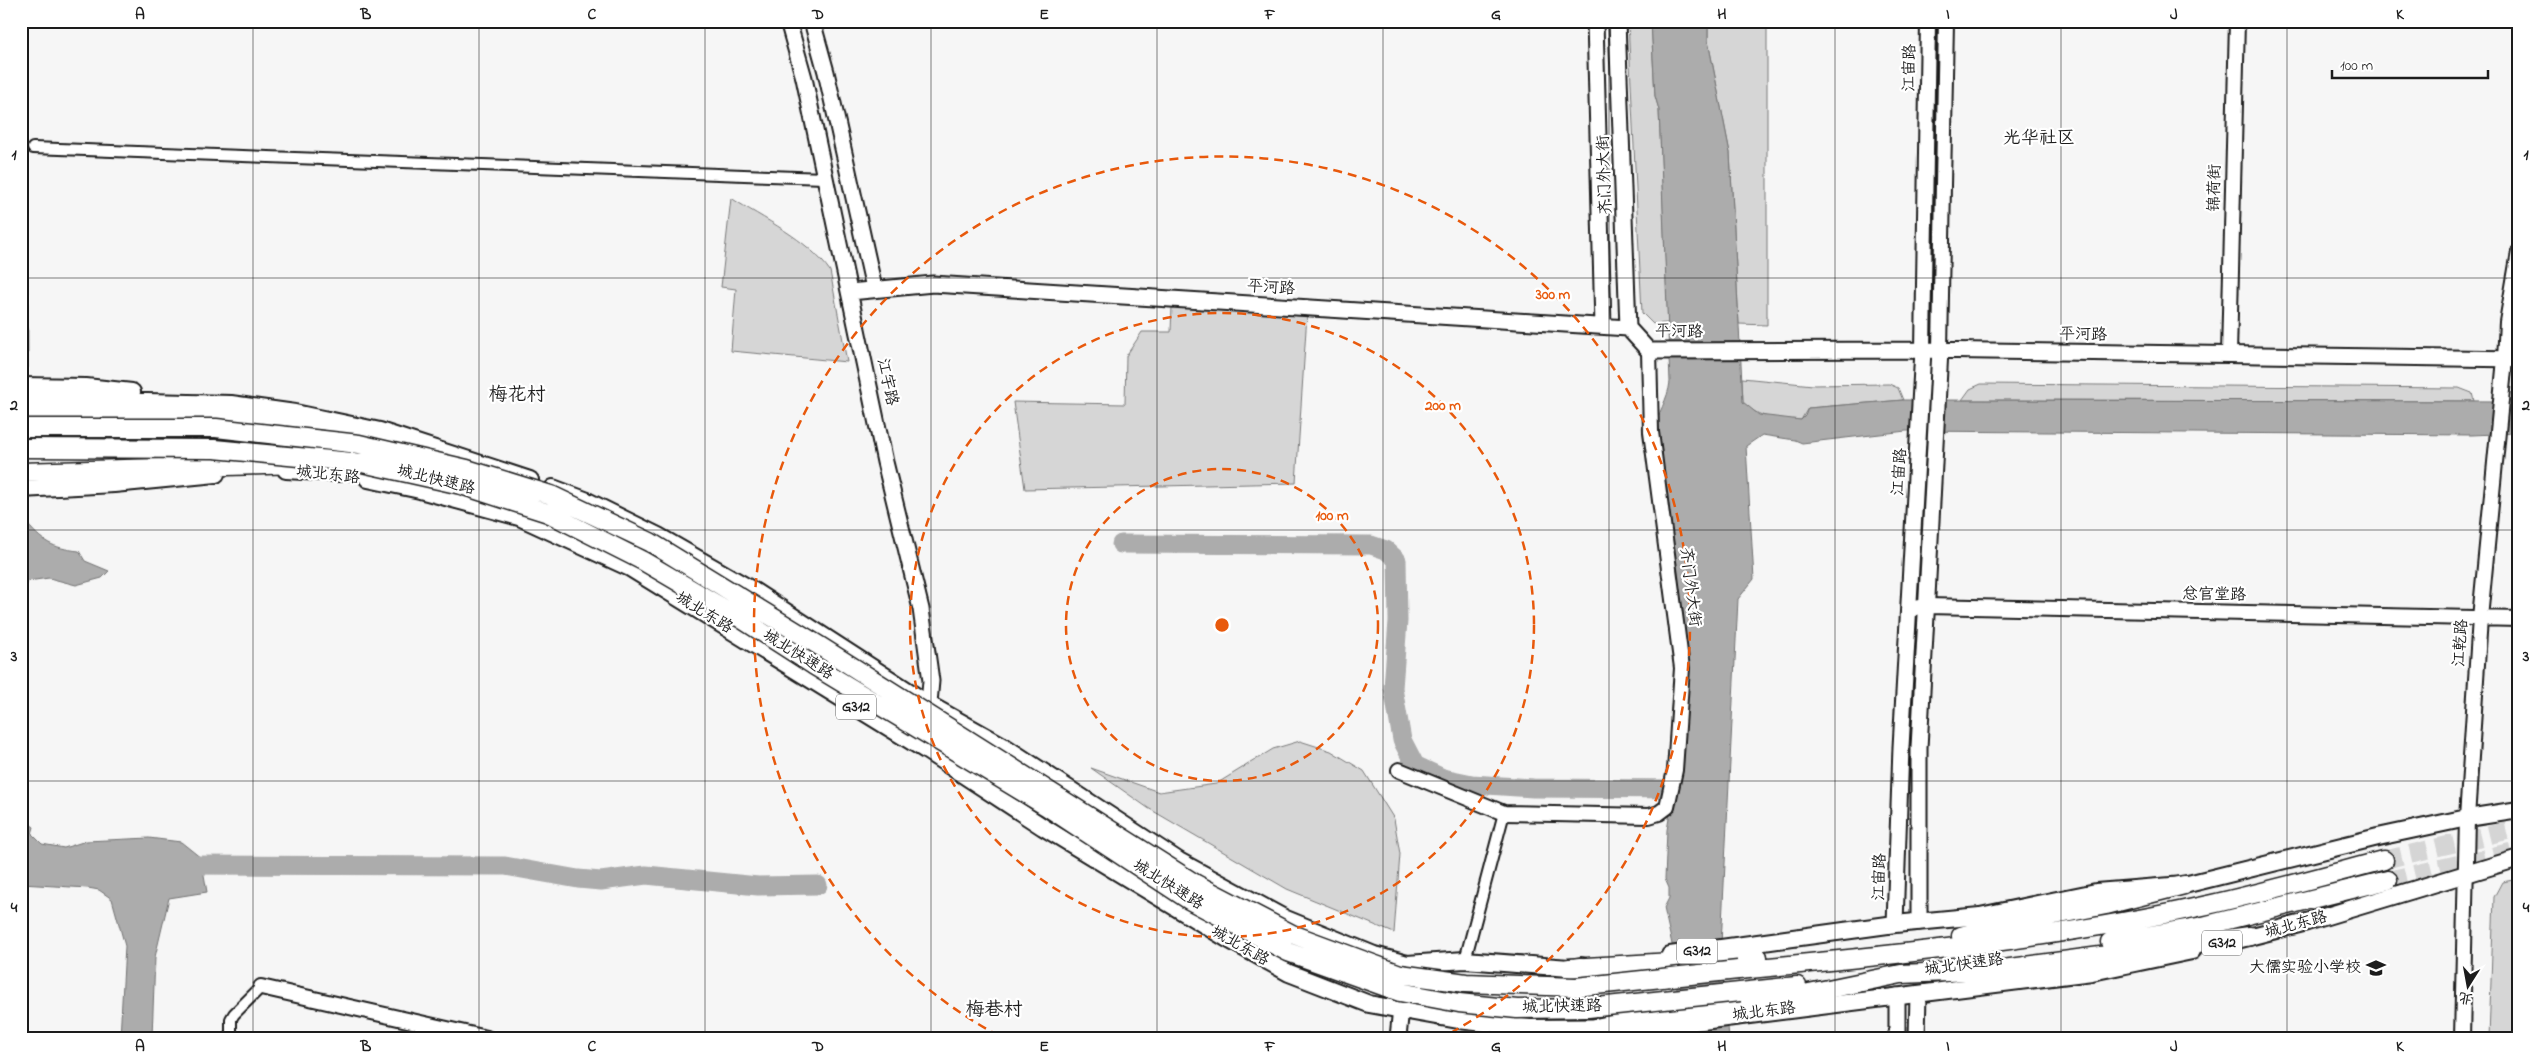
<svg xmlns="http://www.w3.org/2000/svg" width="2540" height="1059" viewBox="0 0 2540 1059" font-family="'Indie Flower','LXGW WenKai TC',sans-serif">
<rect width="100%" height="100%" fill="#f6f6f6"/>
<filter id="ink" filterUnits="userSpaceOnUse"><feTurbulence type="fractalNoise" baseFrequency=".02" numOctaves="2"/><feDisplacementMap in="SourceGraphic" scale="10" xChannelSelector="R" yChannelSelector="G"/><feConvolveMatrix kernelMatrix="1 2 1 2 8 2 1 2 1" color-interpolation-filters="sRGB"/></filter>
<g filter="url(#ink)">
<path fill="#d6d6d6" stroke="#797979" d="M1628,21H1651L1655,96L1659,109L1668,323L1653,324L1642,313Z
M1708,21H1767V325L1739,324L1730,153L1708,41Z
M731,198C762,218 809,240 830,271L847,362L731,351L736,289L721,287Z
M1172,306L1307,314L1296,483L1025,489L1013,402L1125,404L1126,356L1142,332H1171Z
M1742,378L1813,385L1889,384L1898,388L1903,400L1808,408L1801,420C1780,421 1757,418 1743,402Z
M1981,384L2459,388L2472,393L2474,401L1962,400L1970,389Z
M1300,741L1331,751L1364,771L1394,819L1400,854L1394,933L1287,889L1148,808L1091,768L1159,792L1216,784L1273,749Z
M2519,879V1038H2489L2494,897L2502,882Z"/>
<path fill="#acacac" stroke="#727272" d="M1651,21H1708V41L1730,153L1743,402L1759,415L1801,420L1805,416L1808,408L1903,400L2519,401V433L2472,435L1906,431L1802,443L1795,440L1762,435L1746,446L1754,579L1738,599L1721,945L1729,1038H1680L1675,958L1664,908L1669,898V888L1665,879L1667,830L1674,790L1680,784L1681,777L1687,659L1655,430C1657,413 1668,400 1670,382L1659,110L1655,96Z
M21,151H27L28,368H21Z
M26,514L24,520C42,542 52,548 79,551L85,561L109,571L102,578L76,585L49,578L28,581L21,600V515Z
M21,794L27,822L34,827L32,834L42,844L64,848L86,841L149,838L181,842L201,858L207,892L169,898L155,957L152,1038H120L125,946L112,899L99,890L88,888L21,884Z"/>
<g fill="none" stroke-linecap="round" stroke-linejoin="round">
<path stroke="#acacac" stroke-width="19" d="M1121,544L1371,545L1386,550L1397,560L1398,621L1393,688L1402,740L1415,765L1443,778L1472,784L1533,788L1688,789
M177,865L505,866L578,879L601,881L646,875L758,886L818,885"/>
<path stroke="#d5d5d5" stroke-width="18" stroke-dasharray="18 9" stroke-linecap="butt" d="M2384,860L2519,828
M2388,880L2519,850"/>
<defs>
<path id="minor" d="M33,148L824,178
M1465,960L1504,813
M231,1038V1019L234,1014L261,987"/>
<path id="tertiary" d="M1923,350L1928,21
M1940,350L1946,21
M2229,355L2237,21
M1909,609L1927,606L2519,619
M1399,770L1504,813L1649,816L1659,813L1667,807L1675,770L1682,668L1651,432L1649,351
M261,987L487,1038
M2462,1038L2467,818L2480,618L2505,359L2507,322L2519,252"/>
<path id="secondary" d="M788,21L804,78L885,462L921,609L931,681L928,714
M812,21L826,72L874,288
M1595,21L1603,326
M1617,21L1628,328
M850,292L933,284L1628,328L1649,351L1923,350L2519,359
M1919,922V748L1940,350
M1895,924L1901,747L1923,350
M1398,1038L1402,997
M1897,1038V996
M1917,1038L1918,994"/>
<path id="primary" d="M21,386L86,387L132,392
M21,399L231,404L295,413L380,431L530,480
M286,470L339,473
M368,479L420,490L519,517L630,568L927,751L1043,827L1226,938L1289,973L1369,1004L1458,1020L1530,1028L1655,1027L2092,972L2192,951
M553,488L585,500L658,536L752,590L928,704L1005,747L1179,861L1286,919L1374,955L1407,964L1465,960L1569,968L1581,966
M21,489L114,484L216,474
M2237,940L2307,922L2519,858
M1670,955L1895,924L1980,916L2096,892L2184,885L2378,837L2467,818L2519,810"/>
<path id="trunk" d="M21,409L223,414L359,435L388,444
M326,468L387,475
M21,472L301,464
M1961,936L1998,926L2106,905L2184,885
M2110,942L2203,926L2388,880
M1569,968L1758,957
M1738,970C1896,955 2056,939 2212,904C2270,891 2327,875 2384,860
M1740,992L1797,986
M1596,1028L1663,1014L1770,1001L1901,974L1995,970L2250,936"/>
</defs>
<use href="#minor" stroke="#1c1c1c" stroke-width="14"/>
<use href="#tertiary" stroke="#1c1c1c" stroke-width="18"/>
<use href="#secondary" stroke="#1c1c1c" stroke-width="19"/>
<use href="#primary" stroke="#1c1c1c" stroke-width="20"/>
<use href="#trunk" stroke="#1c1c1c" stroke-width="21"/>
<use href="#minor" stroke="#fff" stroke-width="10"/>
<use href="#tertiary" stroke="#fff" stroke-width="14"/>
<use href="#secondary" stroke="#fff" stroke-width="15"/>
<use href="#primary" stroke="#fff" stroke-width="16"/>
<use href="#trunk" stroke="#fff" stroke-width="18"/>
<defs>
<path id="trunk-bridge" d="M21,428H216L359,444L467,469L551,495L650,542L818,645L1196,884L1292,934L1400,974L1466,983L1576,987L1738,970
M21,448L214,449L362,463L461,485L548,513L643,561L740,618L813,665L1046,806L1189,900L1288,952L1400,992L1459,1003L1517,1009L1588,1008L1740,992"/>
</defs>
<use href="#trunk-bridge" stroke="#1c1c1c" stroke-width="21" stroke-linecap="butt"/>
<use href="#trunk-bridge" stroke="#fff" stroke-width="18"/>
</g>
</g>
<path fill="none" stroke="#1c1c1c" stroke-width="1" stroke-opacity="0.55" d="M253,21V1038M479,21V1038M705,21V1038M931,21V1038M1157,21V1038M1383,21V1038M1609,21V1038M1835,21V1038M2061,21V1038M2287,21V1038M21,278H2519M21,530H2519M21,781H2519"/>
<g fill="none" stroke="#e8590c" stroke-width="2.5" stroke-dasharray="9 6">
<circle cx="1222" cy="625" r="156"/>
<circle cx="1222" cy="625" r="312"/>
<path d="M999 1036A468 468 0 1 1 1445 1036"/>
</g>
<defs>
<symbol id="school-bare" viewBox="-9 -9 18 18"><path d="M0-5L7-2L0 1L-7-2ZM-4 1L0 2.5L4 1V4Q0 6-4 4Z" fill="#1c1c1c" stroke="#fff" stroke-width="2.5" paint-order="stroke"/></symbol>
</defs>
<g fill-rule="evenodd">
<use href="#school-bare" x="2362" y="954" width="28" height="28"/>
</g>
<g text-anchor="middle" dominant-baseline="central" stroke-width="4.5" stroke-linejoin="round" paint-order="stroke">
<g fill="#fff" stroke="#606060" stroke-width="1">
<rect x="836" y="694.5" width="40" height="25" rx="4"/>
<rect x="2202" y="930.5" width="40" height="25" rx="4"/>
<rect x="1677" y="938.5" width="40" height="25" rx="4"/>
</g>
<g font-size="15" font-weight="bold" fill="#1c1c1c">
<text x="856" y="707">G312</text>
<text x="2222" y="943">G312</text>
<text x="1697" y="951">G312</text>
</g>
<g font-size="16" fill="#1c1c1c" stroke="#fff">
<text transform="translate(1910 68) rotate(-89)">江宙路</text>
<text transform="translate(1605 175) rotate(-92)">齐门外大街</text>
<text transform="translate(2215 188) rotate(-89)">锦荷街</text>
<text transform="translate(1271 288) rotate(4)">平河路</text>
<text transform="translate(1679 332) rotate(1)">平河路</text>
<text transform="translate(2083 335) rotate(1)">平河路</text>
<text transform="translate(887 382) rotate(78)">江宇路</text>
<text transform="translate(1900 472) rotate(-86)">江宙路</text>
<text transform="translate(328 475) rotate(6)">城北东路</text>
<text transform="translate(436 480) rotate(14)">城北快速路</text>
<text transform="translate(1690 587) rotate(83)">齐门外大街</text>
<text transform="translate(2214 595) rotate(1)">总官堂路</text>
<text transform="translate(704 613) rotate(32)">城北东路</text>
<text transform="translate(2461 643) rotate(-86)">江乾路</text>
<text transform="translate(798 655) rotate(32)">城北快速路</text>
<text transform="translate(1880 877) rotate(-88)">江宙路</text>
<text transform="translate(1168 885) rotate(32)">城北快速路</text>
<text transform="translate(2296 925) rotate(-15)">城北东路</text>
<text transform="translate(1240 946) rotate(30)">城北东路</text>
<text transform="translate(1964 965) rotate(-8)">城北快速路</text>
<text transform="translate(1562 1007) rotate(-1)">城北快速路</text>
<text transform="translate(1764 1012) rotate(-7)">城北东路</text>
</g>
<g font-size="16" fill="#1c1c1c" stroke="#fff" text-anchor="end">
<text x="2361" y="968">大儒实验小学校</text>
</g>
<g font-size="18" fill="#1c1c1c" stroke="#fff">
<text x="2039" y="139">光华社区</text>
</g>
<g font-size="19" fill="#1c1c1c" stroke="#fff">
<text x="517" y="395">梅花村</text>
<text x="994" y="1010">梅巷村</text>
</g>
</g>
<circle cx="1222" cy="625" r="8" fill="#e8590c" stroke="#fff" stroke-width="2.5"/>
<g font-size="15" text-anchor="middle" font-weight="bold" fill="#e8590c" stroke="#fff" stroke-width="4.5" stroke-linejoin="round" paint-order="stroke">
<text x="1553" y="299">300 m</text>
<text x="1443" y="410">200 m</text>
<text x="1332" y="520">100 m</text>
</g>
<rect width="2540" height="1059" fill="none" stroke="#fff" stroke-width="55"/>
<g transform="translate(2468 986) rotate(191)" stroke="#ffffff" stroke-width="4" paint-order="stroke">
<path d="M0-4L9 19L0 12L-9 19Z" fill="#1c1c1c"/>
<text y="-8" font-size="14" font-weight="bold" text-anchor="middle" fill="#1c1c1c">北</text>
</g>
<path d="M2332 70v8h156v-8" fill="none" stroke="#1c1c1c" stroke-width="2.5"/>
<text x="2340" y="70" font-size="15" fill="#1c1c1c" stroke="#ffffff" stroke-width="4" paint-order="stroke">100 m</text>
<rect x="28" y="28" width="2484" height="1004" fill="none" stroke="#1c1c1c" stroke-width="2"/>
<g font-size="16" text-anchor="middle" font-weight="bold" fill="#1c1c1c">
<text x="140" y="19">A</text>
<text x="366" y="19">B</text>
<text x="592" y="19">C</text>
<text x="818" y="19">D</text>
<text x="1044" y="19">E</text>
<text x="1270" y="19">F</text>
<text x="1496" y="19">G</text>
<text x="1722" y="19">H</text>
<text x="1948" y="19">I</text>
<text x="2174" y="19">J</text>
<text x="2400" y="19">K</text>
<text x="14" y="159">1</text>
<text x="2526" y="159">1</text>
<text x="14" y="410">2</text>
<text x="2526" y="410">2</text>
<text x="14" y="661">3</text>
<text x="2526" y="661">3</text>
<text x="14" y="912">4</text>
<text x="2526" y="912">4</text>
<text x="140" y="1051">A</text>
<text x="366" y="1051">B</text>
<text x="592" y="1051">C</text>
<text x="818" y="1051">D</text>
<text x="1044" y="1051">E</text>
<text x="1270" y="1051">F</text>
<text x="1496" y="1051">G</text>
<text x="1722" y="1051">H</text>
<text x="1948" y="1051">I</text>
<text x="2174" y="1051">J</text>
<text x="2400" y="1051">K</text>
</g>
</svg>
